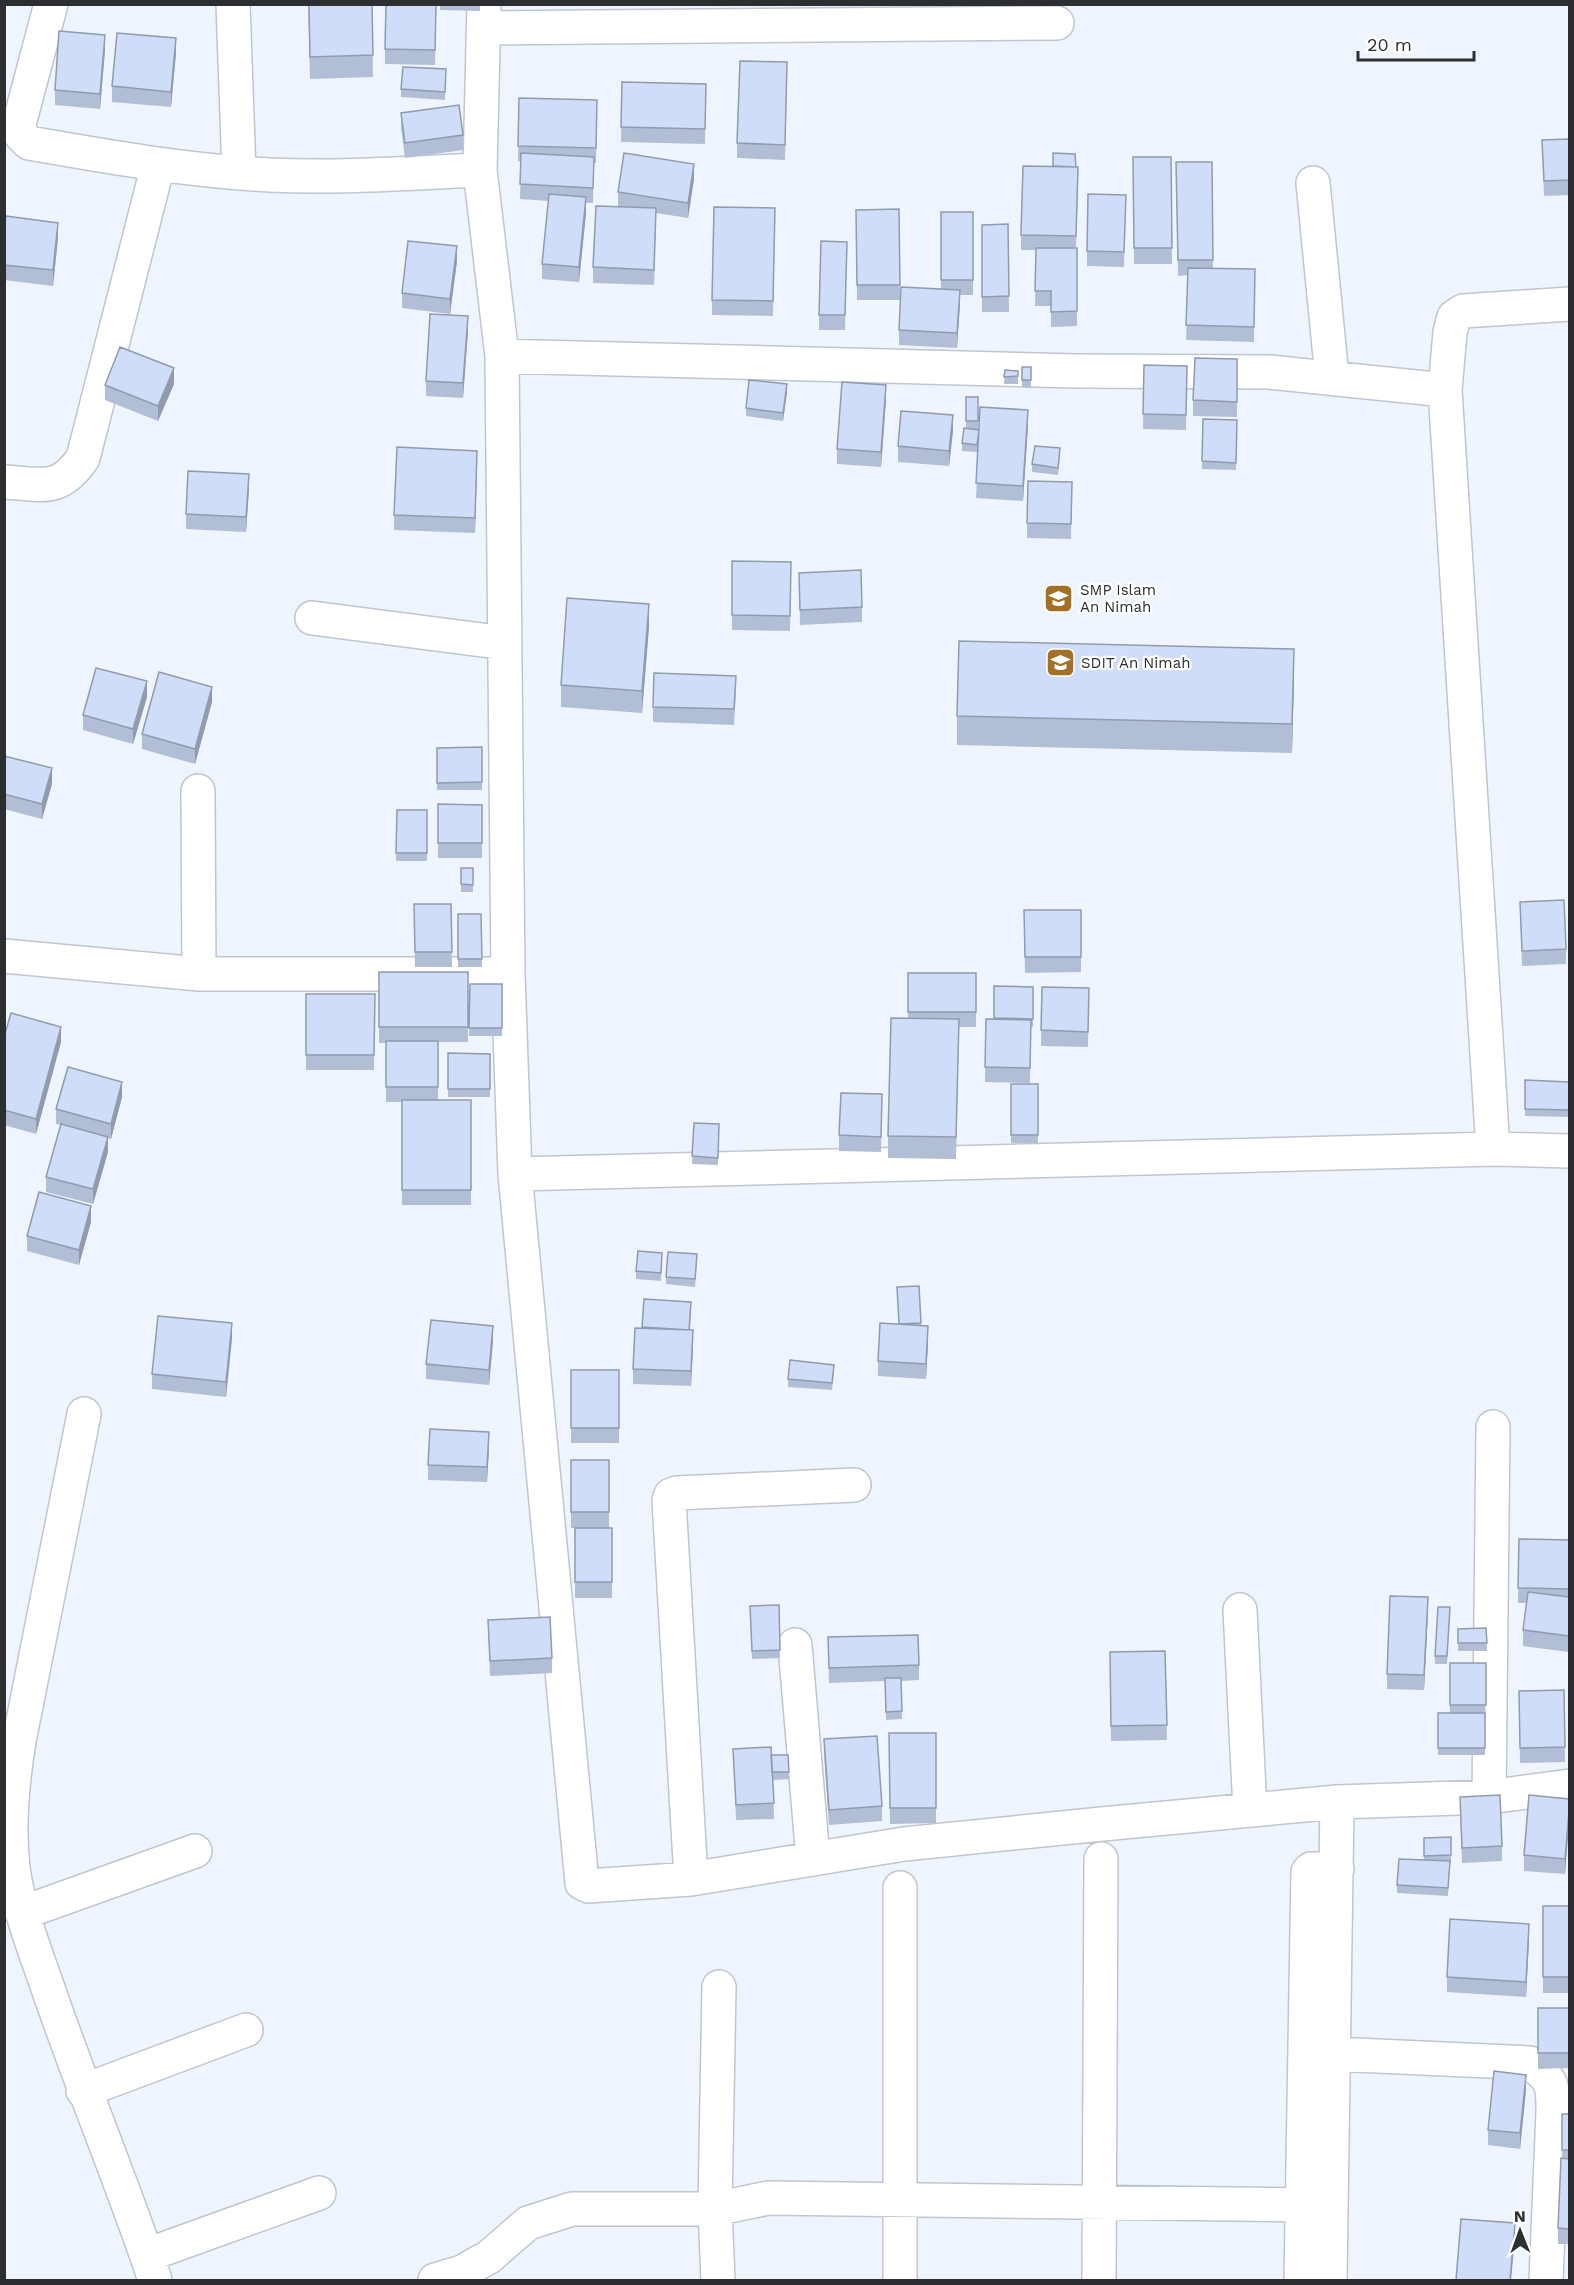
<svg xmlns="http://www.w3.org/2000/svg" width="1574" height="2285" viewBox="0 0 1574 2285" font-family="'Work Sans',sans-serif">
<rect width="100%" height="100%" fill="#eff5ff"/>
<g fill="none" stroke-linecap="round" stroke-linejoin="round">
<defs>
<path id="street" d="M51,4L19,124L21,135L29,143C109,157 189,171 270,175C340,178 410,173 480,170
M233,4L239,172
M484,4L480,170L502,356L508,974L515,1174L1493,1149L1570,1151
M484,28L1057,23
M1313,183L1332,377
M502,356L1077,371L1269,372L1445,390
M4,482C43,484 59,493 83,458L158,165
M312,618L505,643
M198,791L199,974
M4,956L199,974H508
M1493,1149L1445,390L1450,332L1454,317L1463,311L1570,304
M515,1174L582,1883L588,1886L691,1879L904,1844L1102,1824L1337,1802L1489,1797L1570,1786
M84,1414L19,1741C12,1784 8,1825 13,1868C19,1912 36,1953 50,1994C83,2090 123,2184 155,2280
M1240,1610L1250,1810
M795,1645L813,1859
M1489,1797L1493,1427
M691,1879L669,1500L671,1495L677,1493L854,1485
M900,1888V2280
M22,1913L195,1851
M1334,2054L1530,2063C1553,2080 1553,2084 1553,2112L1546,2280
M83,2091L246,2030
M147,2255L319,2193
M435,2280L462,2272L489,2257L528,2223L572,2209H715L768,2198L1302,2205
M718,2280L715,2209L719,1987
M1099,2280L1101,1859
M1301,2280L1308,1872L1311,1869H1337
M1330,2280L1337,1802"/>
</defs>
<use href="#street" stroke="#c0c5cf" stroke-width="36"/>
<use href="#street" stroke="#fff" stroke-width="33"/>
</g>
<path fill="#b2bed5" d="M308,4H372L373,77L310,79Z
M440,4H480V11L440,10Z
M436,16L435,65L385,64V49Z
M105,50L100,109L55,105V90Z
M176,53L171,107L112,102V86Z
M787,62L785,160L737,158V143Z
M446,69L445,100L401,97V89Z
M622,82L706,84L705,144L621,142Z
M519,98L597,100L596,163H594L593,203H586V213L579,282L542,279V264L549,201L520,199L521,162L518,161Z
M401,113L463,135V150L405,158L401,128Z
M1569,139V195L1544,196L1542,140Z
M1133,157H1171L1172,264H1134Z
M1176,162H1212L1213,268L1255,269L1254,342L1186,340L1188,275L1178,276Z
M1076,167L1078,182L1076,248H1077V326L1051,327V306H1035L1036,250H1021V235Z
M694,179L688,218L656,213L654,285L593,283V267L618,207V192Z
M1126,195L1124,267L1087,266V251Z
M775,208L773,316L712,315V300Z
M899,209L900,300H857L856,210Z
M941,212H973V295H960L957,348L899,345V330L941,289Z
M1008,224L1009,312H982V225Z
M4,227L58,238L53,286L4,280Z
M847,242L845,330H819V315Z
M457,261L450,314L402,308V293Z
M468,331L463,398L426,396V381Z
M1237,359V417L1193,416V400Z
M1144,365L1187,366L1186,430L1143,429Z
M1022,367H1031V388L1022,387Z
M1005,370L1018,371V384H1004Z
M174,384L158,421L105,400V385Z
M787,392L783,421L746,416V408Z
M966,397H978V429H969L979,430L1028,425L1023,501L976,498L979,440L977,452L962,451V443L966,429Z
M886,400L881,467L837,464V449Z
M1203,419L1237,420L1236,470L1202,469Z
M953,431L949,466L898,462V446Z
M1060,456L1058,475L1032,472V464Z
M477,466L475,533L394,530V515Z
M1072,482L1071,539L1027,538V523Z
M249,489L246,532L186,529V514Z
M732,561L791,562L790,631L732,630Z
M799,573L862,607V622L800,625Z
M649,627L642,713L561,707V685Z
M1294,678L1292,753L957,745V716Z
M736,691L734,725L653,722V707Z
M147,697L133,744L83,730V715Z
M212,702L195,764L142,749V734Z
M482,747V790H437V748Z
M4,756L52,784L42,819L4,809Z
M438,804L482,805V858H438Z
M397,810H427V861H396Z
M461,868H473V892H461Z
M1520,902L1566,949V964L1522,966Z
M414,904H451L452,967H415Z
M1024,910H1081V972L1025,973Z
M458,914H481L482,967H458Z
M379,972H468V1042H438V1100H471V1205H402V1102H386V1043H379Z
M908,973H976V1027H959L956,1159L888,1158V1136L908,1018Z
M470,984H502V1036H469Z
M994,986L1033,987V1027H1031L1030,1083L985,1082L986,1019L994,1020Z
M1042,987L1089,988L1088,1047L1041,1046Z
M306,994H375L374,1070H306Z
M4,1021L6,1033L61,1042L36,1134L4,1125Z
M448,1053L490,1054V1097H448Z
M1525,1080L1569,1082V1117L1525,1116Z
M1011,1084H1038V1143H1011Z
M882,1094L881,1152L839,1151V1135Z
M122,1097L111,1139L108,1138V1152L93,1204L46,1192V1177L61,1125L56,1124V1109Z
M694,1123L719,1124L718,1165L692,1164Z
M91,1222L79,1265L27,1251V1236Z
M662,1261L661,1281L636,1279V1271Z
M697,1262L695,1287L666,1284V1277Z
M919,1286L921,1326L928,1342L926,1379L878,1376V1361Z
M644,1299L691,1310L690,1330L693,1346L691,1386L633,1384V1369L642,1329Z
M232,1338L226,1397L152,1389V1374Z
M493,1341L489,1385L426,1379V1364Z
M571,1370H619V1443H571Z
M834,1373L832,1390L788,1387V1379Z
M489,1447L487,1482L428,1480V1465Z
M571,1460H609V1528H571Z
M575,1528H612V1598H575Z
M1519,1539L1569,1540V1652L1523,1646V1630L1527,1603H1518Z
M779,1605L780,1658L752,1659L750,1614Z
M1428,1612L1424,1690L1387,1689V1674Z
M1450,1615L1447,1664H1435V1656Z
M488,1620L552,1658V1673L490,1676Z
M1486,1628L1487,1651H1458V1629Z
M828,1637L919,1665V1680L901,1681L902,1719L886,1720L885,1681L829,1683Z
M1165,1651L1167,1740L1111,1741L1110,1652Z
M1450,1663H1486L1485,1755H1438V1713H1450Z
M1564,1690L1565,1762L1520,1763L1519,1691Z
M889,1733H936V1823L890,1824Z
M824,1739L882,1806V1821L829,1825L824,1755Z
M733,1749L771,1755H788L789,1779L773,1780L774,1819L736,1820Z
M1460,1797L1502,1846V1861L1462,1863Z
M1569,1799L1565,1874L1524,1871V1855Z
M1451,1837V1863H1450L1448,1896L1397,1893V1885L1424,1860V1838Z
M1543,1906H1569V1993H1543Z
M1529,1939L1526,1997L1447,1992V1977Z
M1538,2008H1569V2068L1538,2069Z
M1526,2090L1520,2149L1488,2145V2130Z
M1562,2114H1569V2244H1558V2228L1562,2158Z"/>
<path fill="#919bae" d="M105,35V50L100,109V94Z
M176,38V53L171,107V92Z
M694,164V179L688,218V203Z
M586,197V213L579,282V267Z
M58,223V238L53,286V270Z
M457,246V261L450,314V299Z
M960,290V305L957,348V333Z
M468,316V331L463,398V383Z
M174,368V384L158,421V406Z
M787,384V392L783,421V413Z
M886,385V400L881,467V452Z
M1028,410V425L1023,501V486Z
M953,415V431L949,466V451Z
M477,451V466L475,533V518Z
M249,474V489L246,532V517Z
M649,604V627L642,713V691Z
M1294,649V678L1292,753V724Z
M147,681V697L133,744V729Z
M212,687V702L195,764V749Z
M52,768V784L42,819V804Z
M61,1027V1042L36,1134V1119Z
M122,1082V1097L111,1139V1124Z
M108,1137V1152L93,1204V1189Z
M91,1206V1222L79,1265V1250Z
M232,1323V1338L226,1397V1382Z
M493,1326V1341L489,1385V1370Z
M928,1326V1342L926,1379V1364Z
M693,1330V1346L691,1386V1371Z
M489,1432V1447L487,1482V1467Z
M1428,1597V1612L1424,1690V1675Z
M1569,1811V1826L1565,1874V1859Z
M1529,1924V1939L1526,1997V1982Z
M1526,2075V2090L1520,2149V2133Z
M1515,2223V2238L1511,2280H1510Z"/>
<path fill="#cfddf8" stroke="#919bae" stroke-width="1.5" d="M309,4H372L373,55L310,57Z
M386,4H436L435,50L385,49Z
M59,31L105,35L100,94L55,90Z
M117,33L176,38L171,92L112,86Z
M740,61L787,62L785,145L737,143Z
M403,67L446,69L445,92L401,89Z
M622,82L706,84L705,129L621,127Z
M519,98L597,100L596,148L518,146Z
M459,105L463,135L405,143L401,113Z
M1569,139V180L1544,181L1542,140Z
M521,153L594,157L593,188L520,184Z
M624,153L694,164L688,203L618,192Z
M1053,153L1075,154L1076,167L1053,166Z
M1133,157H1171L1172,248H1134Z
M1176,162H1212L1213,260H1178Z
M1023,166L1078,167L1076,236L1021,235Z
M549,194L586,197L579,267L542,264Z
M1088,194L1126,195L1124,252L1087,251Z
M596,206L656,208L654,270L593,267Z
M714,207L775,208L773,301L712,300Z
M899,209L900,285H857L856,210Z
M941,212H973V280H941Z
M6,216L58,223L53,270L4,265V227Z
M1008,224L1009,296L982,297V225Z
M408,241L457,246L450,299L402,293Z
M821,241L847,242L845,315H819Z
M1036,248H1077V311L1051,312V291H1035Z
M1188,268L1255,269L1254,327L1186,325Z
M901,287L960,290L957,333L899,330Z
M430,314L468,316L463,383L426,381Z
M120,347L174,368L158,406L105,385Z
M1195,358L1237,359V402L1193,400Z
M1144,365L1187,366L1186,415L1143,414Z
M1022,367H1031V380H1022Z
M1005,370L1018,371V376L1004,377Z
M749,380L787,384L783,413L746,408Z
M842,382L886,385L881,452L837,449Z
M966,397H978V421H966Z
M980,407L1028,410L1023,486L976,483Z
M901,411L953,415L949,451L898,446Z
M1203,419L1237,420L1236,463L1202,461Z
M964,428L979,430L977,445L962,443Z
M1035,446L1060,448L1058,468L1032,464Z
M397,447L477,451L475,518L394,515Z
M188,471L249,474L246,517L186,514Z
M1028,481L1072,482L1071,524L1027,523Z
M732,561L791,562L790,616L732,615Z
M861,570L862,607L800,610L799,573Z
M567,598L649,604L642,691L561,685Z
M959,641L1294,649L1292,724L957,716Z
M96,668L147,681L133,729L83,715Z
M159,672L212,687L195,749L142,734Z
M654,673L736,676L734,709L653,707Z
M482,747V782L437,783V748Z
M4,756L52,768L42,804L4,794Z
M438,804L482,805V843H438Z
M397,810H427V853H396Z
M461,868H473V885L461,884Z
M1564,900L1566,949L1522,951L1520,902Z
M414,904H451L452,952H415Z
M1024,910H1081V957H1025Z
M458,914H481L482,959H458Z
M379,972H468V1027H379Z
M908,973H976V1012H908Z
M470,984H502V1028H469Z
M994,986L1033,987V1019L994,1018Z
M1042,987L1089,988L1088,1032L1041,1030Z
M306,994H375L374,1055H306Z
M11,1013L61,1027L36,1119L4,1110V1037Z
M891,1018L959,1019L956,1137L888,1136Z
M986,1019L1031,1020L1030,1068L985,1067Z
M386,1041H438V1087H386Z
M448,1053L490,1054V1089H448Z
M68,1067L122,1082L111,1124L56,1109Z
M1525,1080L1569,1082V1110L1525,1109Z
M1011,1084H1038V1135H1011Z
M841,1093L882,1094L881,1137L839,1135Z
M402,1100H471V1190H402Z
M694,1123L719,1124L718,1158L692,1156Z
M61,1124L108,1137L93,1189L46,1177Z
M39,1192L91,1206L79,1250L27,1236Z
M638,1251L662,1253L661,1273L636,1271Z
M668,1252L697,1254L695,1279L666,1277Z
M919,1286L921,1323L899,1324L897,1287Z
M644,1299L691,1302L689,1330L642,1327Z
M158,1316L232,1323L226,1382L152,1374Z
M431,1320L493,1326L489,1370L426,1364Z
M880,1323L928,1326L926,1364L878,1361Z
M635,1328L693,1330L691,1371L633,1369Z
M790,1360L834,1365L832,1383L788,1379Z
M571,1370H619V1428H571Z
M430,1429L489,1432L487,1467L428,1465Z
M571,1460H609V1512H571Z
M575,1528H612V1582H575Z
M1519,1539L1569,1540V1589L1518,1588Z
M1528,1592L1569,1597V1636L1523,1630Z
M1390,1596L1428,1597L1424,1675L1387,1674Z
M779,1605L780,1650L752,1651L750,1606Z
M1438,1607H1450L1447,1656H1435Z
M550,1617L552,1658L490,1661L488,1620Z
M1486,1628L1487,1643H1458V1629Z
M918,1635L919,1665L829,1668L828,1637Z
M1165,1651L1167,1725L1111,1726L1110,1652Z
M1450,1663H1486V1705H1450Z
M885,1678H901L902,1711L886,1712Z
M1564,1690L1565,1747L1520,1748L1519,1691Z
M1438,1713H1485V1748H1438Z
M889,1733H936V1808H890Z
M877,1736L882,1806L829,1810L824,1739Z
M771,1747L774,1803L736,1805L733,1749Z
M771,1755H788L789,1772H772Z
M1500,1795L1502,1846L1462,1848L1460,1797Z
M1529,1795L1569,1799V1811L1565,1859L1524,1855Z
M1451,1837V1855L1424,1856V1838Z
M1399,1859L1450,1861L1448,1888L1397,1885Z
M1543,1906H1569V1977H1543Z
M1450,1919L1529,1924L1526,1982L1447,1977Z
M1538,2008H1569V2053H1538Z
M1494,2071L1526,2075L1520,2133L1488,2130Z
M1562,2114H1569V2150H1562Z
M1561,2158L1569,2159V2229L1558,2228Z
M1461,2219L1515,2223L1510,2280H1456Z"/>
<defs>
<symbol id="school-square" viewBox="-11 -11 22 22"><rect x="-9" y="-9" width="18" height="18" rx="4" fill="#a27126" stroke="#fff"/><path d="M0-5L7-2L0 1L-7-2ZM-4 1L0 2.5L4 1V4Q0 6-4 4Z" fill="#fff"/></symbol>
</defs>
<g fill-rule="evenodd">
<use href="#school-square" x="1042" y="582" width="33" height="33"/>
<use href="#school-square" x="1044" y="646" width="33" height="33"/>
</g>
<g text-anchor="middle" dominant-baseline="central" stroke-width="4.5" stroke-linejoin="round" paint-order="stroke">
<g font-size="15" fill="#2c2e32" stroke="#fff" text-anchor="start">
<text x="1080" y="590">SMP Islam<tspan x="1080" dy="17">An Nimah</tspan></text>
<text x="1081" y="663">SDIT An Nimah</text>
</g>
</g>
<rect width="1574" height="2285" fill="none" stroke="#2c2e32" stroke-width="12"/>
<g transform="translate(1520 2231) rotate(359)" stroke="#ffffff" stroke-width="4.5" paint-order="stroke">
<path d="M0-4.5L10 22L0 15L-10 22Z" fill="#2c2e32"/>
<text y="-9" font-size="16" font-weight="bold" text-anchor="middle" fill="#2c2e32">N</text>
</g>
<path d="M1358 51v9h116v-9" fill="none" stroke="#2c2e32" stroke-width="3"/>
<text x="1367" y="51" font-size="18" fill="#2c2e32" stroke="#ffffff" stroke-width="4.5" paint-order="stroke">20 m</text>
</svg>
